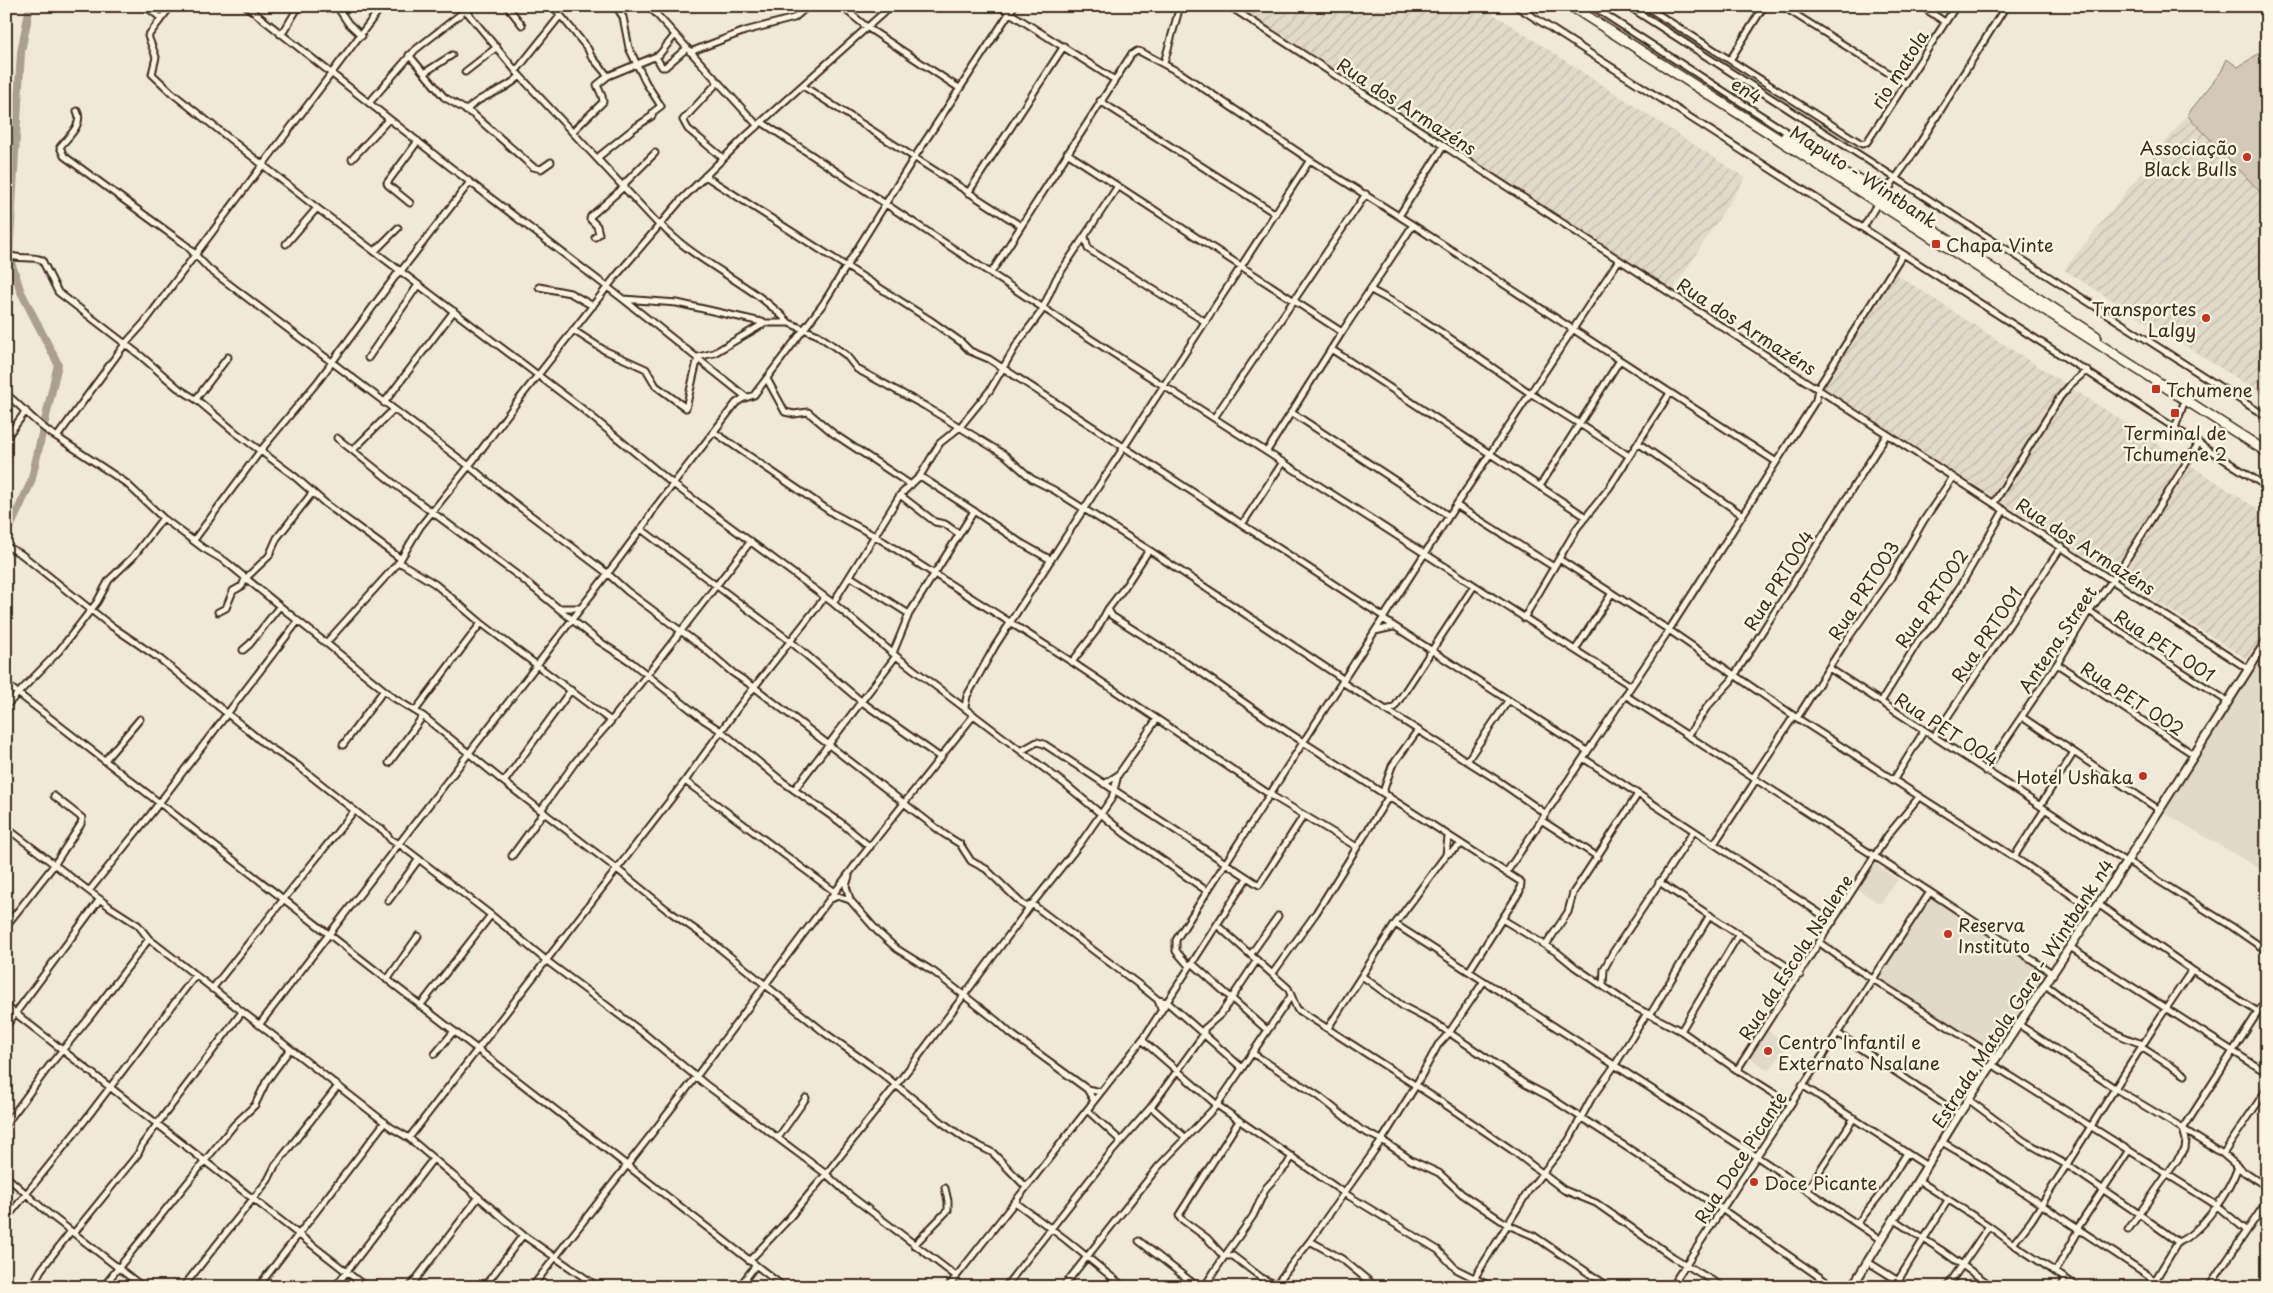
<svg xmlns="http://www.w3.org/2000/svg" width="2273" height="1293" viewBox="0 0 2273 1293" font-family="'Playpen Sans',sans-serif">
<defs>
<pattern id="industrial-furrows" width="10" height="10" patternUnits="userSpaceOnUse" patternTransform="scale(1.25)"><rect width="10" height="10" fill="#e1d9c9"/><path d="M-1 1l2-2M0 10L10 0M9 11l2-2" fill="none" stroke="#c2baac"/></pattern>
</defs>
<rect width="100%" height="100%" fill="#f0e9d9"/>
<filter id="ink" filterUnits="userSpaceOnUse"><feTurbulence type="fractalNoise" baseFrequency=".02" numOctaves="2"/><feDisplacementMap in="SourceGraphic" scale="10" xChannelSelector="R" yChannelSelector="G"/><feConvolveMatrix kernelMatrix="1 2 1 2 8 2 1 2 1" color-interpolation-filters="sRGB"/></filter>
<g filter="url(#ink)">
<path fill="#e1d9c9" d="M2253,661L2267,670V873L2158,809Z
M1874,863L1898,880L1880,904L1855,888Z
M1933,894L2045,973L1993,1052L1878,977Z
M1767,1030L1788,1044L1769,1071L1749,1057Z"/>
<path fill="url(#industrial-furrows)" d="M1235,6H1481L1745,178L1673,290Z
M2187,115L2267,199V397L2064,270Z
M1891,271L2267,515V672L1822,387Z"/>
<path fill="#d2c9ba" stroke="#867a6c" d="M2267,48V199L2187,115L2221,72L2227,59L2238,67Z"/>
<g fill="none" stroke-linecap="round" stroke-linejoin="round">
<path stroke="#aaa091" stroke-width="8" d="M6,536L31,482L58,364L21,292L9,256L21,52L30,6"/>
<defs>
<path id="street" d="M145,6L161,18
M171,6L148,36L156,57L152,74L172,93L317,208L580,407L673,484L833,603L896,656L1021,751L1037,742L1044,744L1259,885L1304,815
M246,6L449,166L623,299L677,303L766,323H789L818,335L846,355L857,369L925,406L1005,455L1032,479L1054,490L1149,550L1343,679
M462,6L520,76L659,225
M507,6L522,25
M553,6L588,49L591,56L608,76L597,85L602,96L603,102L572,132
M649,6L758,126
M841,6L868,28L959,88
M999,6L1115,80
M1229,6L2248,669
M1516,6L2267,487
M1592,6L1819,153
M1628,6L2267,417
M1645,6L1862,144L1867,142L1956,6
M1782,6L1906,84
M1921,6L1945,22
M342,7L340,11L348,23L362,36
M280,34L284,31L299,6
M690,52L745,31L794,18L808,6
M409,55L444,97L474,115L533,167L541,169L551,162
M656,57L662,67H665L687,48
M1730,60L1764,6
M1164,63L1180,6
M516,71L560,16
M465,72L497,47
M424,73L452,55
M608,76L659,55L675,35
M718,82L683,120L688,129L723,158
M803,86L1021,226
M1100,101L1276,214
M369,103L415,50L471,6
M77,111C84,124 68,137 60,147L64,156L187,246L209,269L469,466L509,499L607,573L627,591L705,649L733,673L754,687L944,834L960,844L971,861L986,869L1022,904L1027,907L1032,904L1142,987L1158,1000L1161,1009
M466,111C480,94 502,94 520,76
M763,123L1069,325L1631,686
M1067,153L1342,332
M597,158L633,129L652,116L653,112L661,106L646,83L629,48L623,17L616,6
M352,159L389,119
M705,176L930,320L961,342L970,351L989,359L1384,617
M1858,177L1870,184L1891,186
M623,185L655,153
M968,193L1064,46
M410,203L388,185L387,183L418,141
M1399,216L1443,147
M660,224C697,264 752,283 788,322
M1863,228L1877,204L1913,154L2006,6
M595,237L599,234L597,226L590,219L591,216L625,186
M1085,237L1088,249L1206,322
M286,244L317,208
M375,251L398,228
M6,254C18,261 30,255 42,260L58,292L141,356L178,388L197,400L235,432L293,475L326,504L401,559
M401,271L470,182
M991,273L1131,55L1137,51L1141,52L1182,74L1310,160L1413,225L1775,461
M539,287L570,293L593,306
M1371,290C1427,319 1477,358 1530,393C1563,414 1597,434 1629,456
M623,299L746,397
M573,330L604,350L646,369L656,386L686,408L698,357L714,353L765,323
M1331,349L1586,517
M368,358L418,285
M767,379L785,412L794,414L808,412L834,434L911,485
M6,394C24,408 37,426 57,437
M196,399L228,357
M384,403L454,311
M1291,412L1449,516
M1214,418L1366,194
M2175,428L2185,400
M714,432L834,514L875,536L1072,662L1269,794L1357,847
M6,438L26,411
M337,438L397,486L520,577L597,640L631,662L704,720L721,731L783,782L840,822L870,847
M1638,443L1741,514
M353,450L393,410
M1267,451L1342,332L1413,225
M920,476L974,511
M1540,486L1620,360
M900,495L935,522L945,524L959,534
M1994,503L2060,397L2071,384L2087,370
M1456,505L1554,567
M1243,523L1283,462
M641,529L790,641L862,702L941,758
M194,540L261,450L319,380L400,270
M6,546L21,554L110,625L160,659L266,745L297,765L369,822L383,830L391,840L398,843L491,915L547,961L642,1032L705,1084L826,1174L915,1061L1032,904L1080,844L1112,798L1118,775L1157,719
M1559,559L1669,630L1797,718L2014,857L2094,910
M399,562L435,584L481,623L611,721L751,541
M851,577L909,614L893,653
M833,603L900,495L920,476L940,443L960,427L990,390L1017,344L1041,312L1056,279L1118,186
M560,608H579
M1108,609L1112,616L1199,671L1269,720L1521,882L1520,891L1469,971
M2089,611L2227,701
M218,612L226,608L233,591L242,586L245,579L269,556L277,538L313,492
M909,614L974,511L1021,543L1051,560
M1524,618L1577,528L1609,488L1670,393
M1383,619L1587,751
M298,621L326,643L399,562L420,527L469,466L520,398L616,276L681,200L748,134L891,6
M1375,631L1393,627
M326,643L394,698L423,716L504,782L617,869L666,909L707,938L825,1033L880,1072L943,1123L964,1138L993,1153L1026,1187
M243,650L250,644L279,607
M1575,650L1612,593
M1072,662L1096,631L1108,609L1124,588L1149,550
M2057,664L2193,754
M1829,668L2126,862
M1342,682L1497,780L1546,814
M6,684L784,1287
M1625,695L1930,892L2052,973
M1881,702L1919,640L1935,624L1959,588L2004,510
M6,706L59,651L97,602L109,580L133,557L163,518
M965,707L967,696L995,646L1310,160
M1385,710L1394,708L1474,586
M415,711L481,623
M2022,717L2158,809
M1797,718L1844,644L1890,579L1924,520L1953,477
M1688,736L1707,707L1731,681L1887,434
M1934,737L2062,546
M343,745L384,690
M1021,751L1065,784L1125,834L1207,891
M1583,758L1833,922
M106,759L140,719
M1467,761L1508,701
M389,763L423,716
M1985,771L2057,664L2089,611L2118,573L2198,444
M1753,778L1794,716
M685,781L737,709L825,597
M1893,781L1924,731
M504,782L571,690
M1104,784L1118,775
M794,790L896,656
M1383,792L1392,766L1418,730
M2040,806L2074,752
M541,810L576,761L611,721
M1541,820L1598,857
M6,830L8,829L110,907L138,925L149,939L392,1128L409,1138L523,1235L598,1287
M1714,844L1756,780
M1446,855L1461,845
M512,856L544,812
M2014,857L2045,809
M2127,861L2231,926L2267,951
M1506,873L1669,630L1816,400L1818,388L1902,255
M849,876L846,886L850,899
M1659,882L1800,975
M89,891L150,815L298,621L225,561L203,548L163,518L126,483L57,437L125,344L144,323L382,6
M831,899L838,896L850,900L878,932L897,949L934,972L997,1021L1010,1033L1087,1089L1094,1101
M388,901L419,859
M2098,904L2192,970L2258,1012
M1502,919L1558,953L1575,967L1629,1004L1681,1031L1737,1070L1791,1104
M1395,924L1756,1156L1881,1240
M1217,925L1288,988L1297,1009L1443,1103L1512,1150L1564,1190L1596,1203L1673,1257L1723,1287
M6,926L54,865L81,824L82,818L54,796
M1820,943L1849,964L1997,1058
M1546,945L1568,912L1573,893L1638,794
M2070,947L2267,1073
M1251,954L1278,916
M1192,963L1267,1030
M1189,966L1176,951V940L1456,505L1619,260
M1273,973L1316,913L1389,796
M1362,976L1404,1007L1435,1023L1525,1084L1548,1096L1723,1210L1834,1287
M387,980L418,936
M1484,981L1449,1033L1438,1045L1415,1087L1382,1140L1411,1160L1439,1173L1462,1194L1508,1225L1534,1236L1609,1287
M2044,984C2074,1006 2107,1034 2143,1044
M1603,985L1604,969L1612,954L1694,831
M212,989L354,811
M1291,996L1217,1105L1344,1193L1438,1250L1456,1269L1492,1287
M2267,998L2183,1129L2223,1154L2244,1172L2267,1187
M1158,1000L1167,1002L1242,1068
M6,1006L366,1287
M420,1006L491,915
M1650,1015L1710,915
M259,1025L618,560L646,522L654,509L736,403L742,399L754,395L823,304L914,158L1014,6
M6,1026L100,899
M1328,1028L1395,924L1446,855L1448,837
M1681,1031L1739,934
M1837,1033L1959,1114
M2141,1047L2185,1075
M1252,1053L1320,1097L1361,1130L1382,1140L1310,1241L1274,1287
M435,1054L454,1031
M1993,1065L2216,1205L2246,1230
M1737,1070L1888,835L1919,797
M1802,1085L1927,1166
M1087,1089L1101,1092
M1969,1100L2024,1141L2067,1165L2139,1214L2185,1149L2186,1140L2183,1129L2116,1089L2018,1024
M1151,1107L1204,1034V1029L1221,1014L1257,960
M1087,1110L1121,1141
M6,1124L50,1065L89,1018L149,939
M409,1138L685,781L835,892
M778,1138L806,1098
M1942,1142L1983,1166L2148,1275L2153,1281
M2223,1154L2267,1089
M6,1176L49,1214L143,1287
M1918,1180L1989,1226L2013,1244L2031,1221L2159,1019L2192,970
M2260,1182L2267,1172
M1807,1190L1854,1118
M1015,1202L1065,1239L1124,1287
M6,1219L79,1128L195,976
M1894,1220L1941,1250L1993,1287
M1857,1224L1883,1191L1907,1153
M2077,1229L2129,1150
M2128,1230L2139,1214L2178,1242L2151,1287
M74,1233L138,1154L142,1145L158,1123L242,1012
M1139,1241L1198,1287
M1310,1241L1342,1259L1376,1287
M2178,1242C2202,1232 2229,1192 2238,1167
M2013,1244L2078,1287
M914,1245L948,1210V1201L945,1188
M1225,1256H1233L1263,1279L1282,1287
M1224,1257L1253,1216L1266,1188L1287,1165L1292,1156
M749,1261L785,1223L826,1174L847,1193L956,1276
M1868,1262L1908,1287
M2055,1272L2079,1230
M32,1287L41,1270L71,1231
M103,1287L234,1125L255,1105L266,1082L290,1049
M183,1287L268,1180L275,1166L338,1086
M258,1287L385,1122
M335,1287L433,1159
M410,1287L478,1198
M484,1287L523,1235
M532,1287L696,1077L859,860L974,715
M739,1287L756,1265
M948,1287L1145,1036L1247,878
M1005,1287L1109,1155L1151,1107L1186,1138
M1063,1287L1158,1167L1217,1105L1142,1040
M1204,1287L1224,1257L1207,1238L1180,1218L1179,1215L1239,1121
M1469,1287L1529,1190L1569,1140L1591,1099L1615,1065L1647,1013
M1671,1287L1930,892
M1894,1287L1948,1200
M1947,1287L1989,1226
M2061,1287L2066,1279
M2209,1287L2267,1201
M2263,1287L2267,1281"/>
<path id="secondary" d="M1852,1287L1959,1114L2127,861L2267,640"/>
<path id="highway" d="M1571,6L2267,452
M1785,137L1882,197L2096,336"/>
</defs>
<use href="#street" stroke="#3b2a1e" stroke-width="9"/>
<use href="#secondary" stroke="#3b2a1e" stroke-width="11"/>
<use href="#highway" stroke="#3b2a1e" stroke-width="12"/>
<use href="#street" stroke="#fcf5e5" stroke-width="5"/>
<use href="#secondary" stroke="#fcf5e5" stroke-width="7"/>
<use href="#highway" stroke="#fcf5e5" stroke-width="9"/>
</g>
</g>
<g fill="#c8321e" stroke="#fcf5e5" stroke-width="2">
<circle cx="2247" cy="157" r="5"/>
<rect x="1931" y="239" width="10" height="10" rx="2.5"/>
<circle cx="2206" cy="318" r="5"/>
<rect x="2151" y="384" width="10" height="10" rx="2.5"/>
<rect x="2170" y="408" width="10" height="10" rx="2.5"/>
<circle cx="2143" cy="776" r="5"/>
<circle cx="1948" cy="934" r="5"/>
<circle cx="1768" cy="1051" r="5"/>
<circle cx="1754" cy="1182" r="5"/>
</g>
<g text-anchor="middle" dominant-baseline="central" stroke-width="5" stroke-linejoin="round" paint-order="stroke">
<g font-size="18" fill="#3b2a1e" stroke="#fcf5e5">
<text transform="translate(1899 69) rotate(-57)">rio matola</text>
<text transform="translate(1747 90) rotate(33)">en4</text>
<text transform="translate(1407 106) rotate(33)">Rua dos Armazéns</text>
<text transform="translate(1864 176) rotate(33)">Maputo - Wintbank</text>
<text transform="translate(1747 326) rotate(33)">Rua dos Armazéns</text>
<text transform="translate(2086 546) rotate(33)">Rua dos Armazéns</text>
<text transform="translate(1778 580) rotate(-58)">Rua PRT004</text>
<text transform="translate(1863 590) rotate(-57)">Rua PRT003</text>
<text transform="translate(1931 598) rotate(-56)">Rua PRT002</text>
<text transform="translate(1986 634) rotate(-56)">Rua PRT001</text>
<text transform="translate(2057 639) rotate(-56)">Antena Street</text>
<text transform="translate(2165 645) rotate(33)">Rua PET 001</text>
<text transform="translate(2133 698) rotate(33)">Rua PET 002</text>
<text transform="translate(1947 729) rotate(33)">Rua PET 004</text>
<text transform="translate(1795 957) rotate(-57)">Rua da Escola Nsalene</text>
<text transform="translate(2022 993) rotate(-57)">Estrada Matola Gare - Wintbank n4</text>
<text transform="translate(1740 1157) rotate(-57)">Rua Doce Picante</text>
</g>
<g font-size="18" fill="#3b2a1e" stroke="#fcf5e5" text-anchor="start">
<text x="2237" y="147" text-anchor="end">Associação<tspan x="2237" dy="21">Black Bulls</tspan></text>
<text x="1946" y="244">Chapa Vinte</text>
<text x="2196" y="308" text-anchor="end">Transportes<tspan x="2196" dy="21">Lalgy</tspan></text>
<text x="2166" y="389">Tchumene</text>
<text x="2175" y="432" text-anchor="middle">Terminal de<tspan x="2175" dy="21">Tchumene 2</tspan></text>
<text x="2133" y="776" text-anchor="end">Hotel Ushaka</text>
<text x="1958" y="924">Reserva<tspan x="1958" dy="21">Instituto</tspan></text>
<text x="1778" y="1041">Centro Infantil e<tspan x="1778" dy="21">Externato Nsalane</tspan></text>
<text x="1764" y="1182">Doce Picante</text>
</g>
</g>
<rect width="2273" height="1293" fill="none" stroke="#fcf5e5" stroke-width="25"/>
<rect x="12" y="12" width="2248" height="1268" fill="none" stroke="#3b2a1e" stroke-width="2" filter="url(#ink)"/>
</svg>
